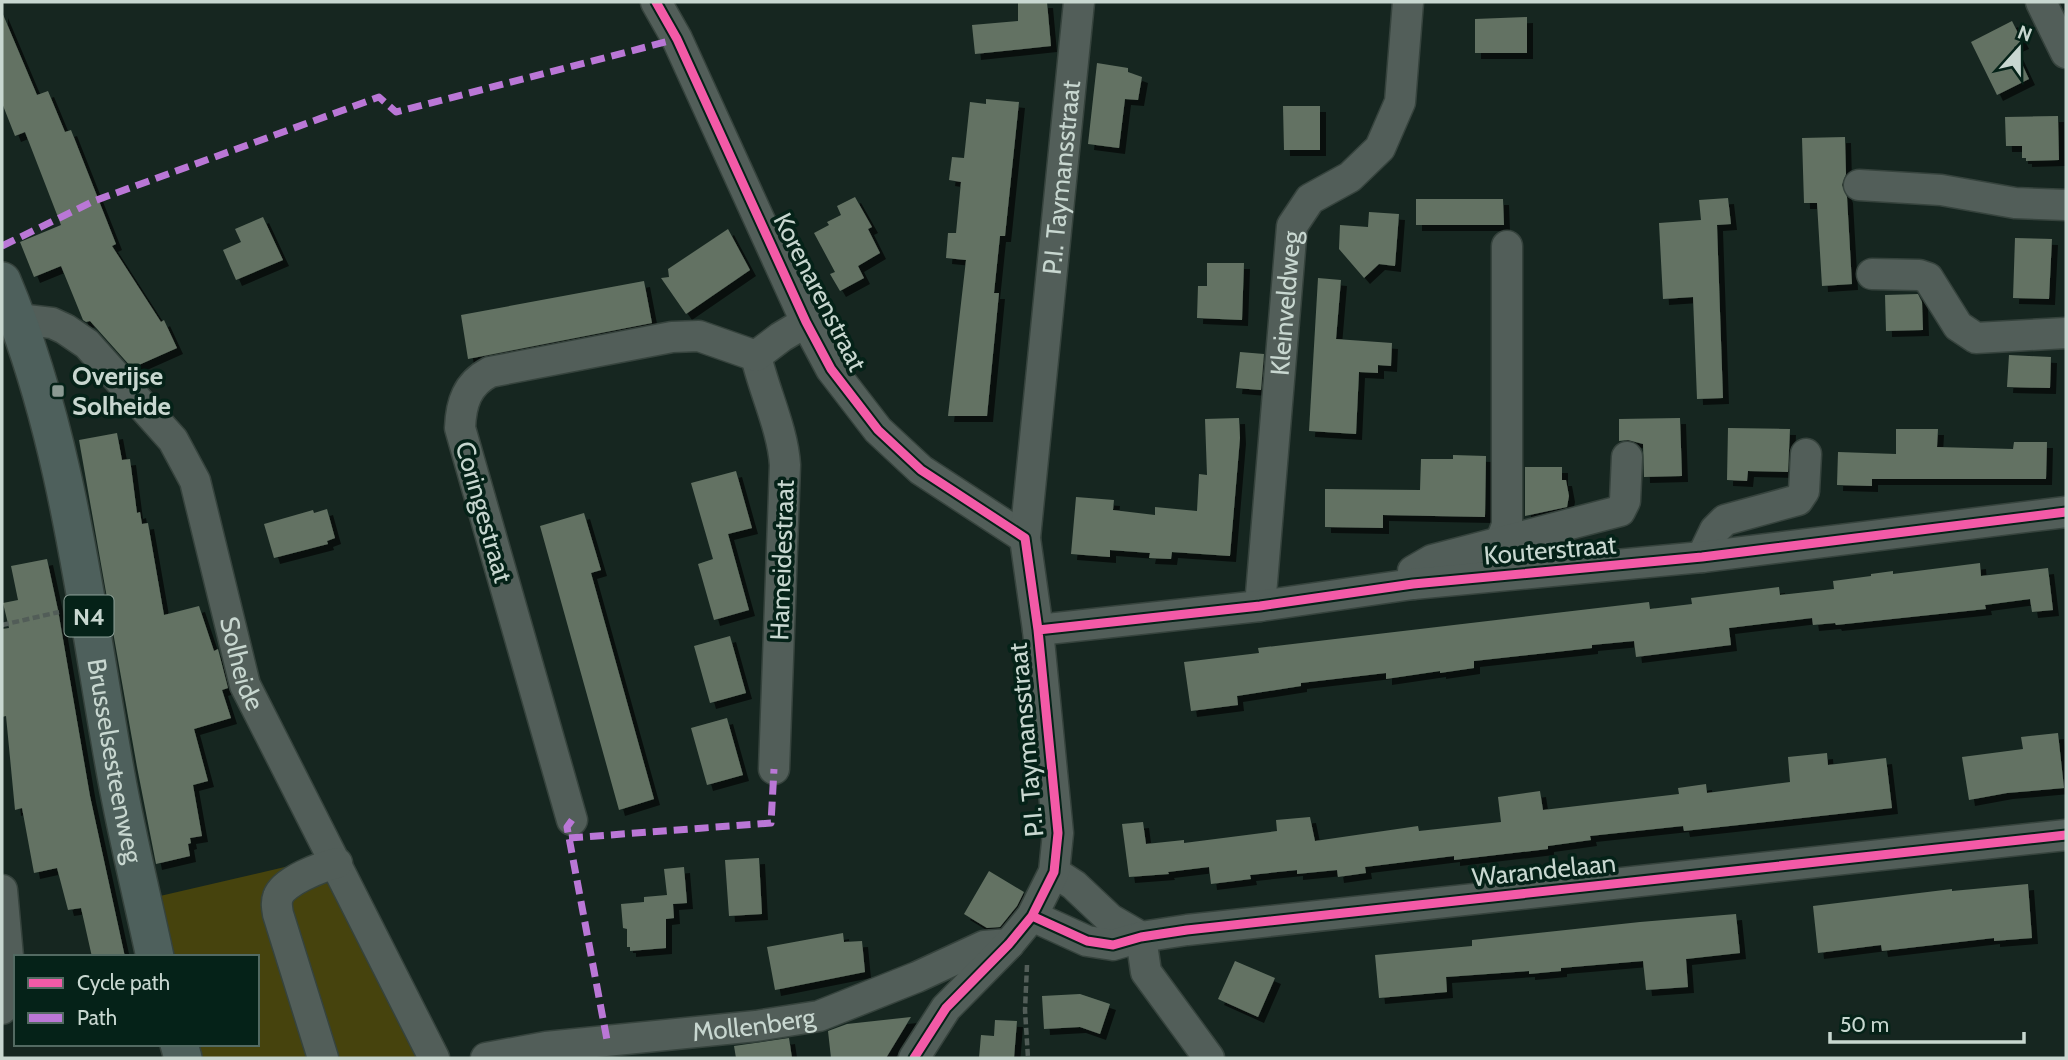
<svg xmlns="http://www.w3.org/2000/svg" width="2068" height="1060" viewBox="0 0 2068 1060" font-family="Cabin,sans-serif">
<defs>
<filter id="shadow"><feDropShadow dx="6" dy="6" stdDeviation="0" flood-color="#0009"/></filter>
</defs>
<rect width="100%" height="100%" fill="#162620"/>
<path fill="#46430d" d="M319,859L425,1058H201L196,1044H257V957H175L160,896Z"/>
<path fill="#637263" filter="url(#shadow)" d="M1018,2H1047L1051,46L975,54L972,25L1018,21Z
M2,12L37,95L48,91L65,132L71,130L116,244L112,246L161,322L164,320L177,348L132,368L90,321L86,322L83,320L61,266L34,277L20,242L61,225L25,132L15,136L2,103Z
M1527,17V53H1475V19Z
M2012,21L2023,43L2014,47L2029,79L1997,95L1971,42Z
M1097,63L1128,68V72L1142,77L1138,100L1125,99L1119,148L1088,144Z
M986,99L1019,102L1005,236H1000L994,293H999L987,416H948L966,260L946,258L948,233H956L961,182L949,180L952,157L964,158L970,102L986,104Z
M1283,106H1320V150H1284Z
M2058,116L2059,160L2026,161V158H2022V146H2006L2005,117Z
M1845,137L1846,174L1842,185L1847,197L1852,284L1822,286L1817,203H1804L1802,138Z
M855,197L872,227L868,229L880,253L858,266L864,278L840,291L830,274L835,272L814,233L829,225L827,222L841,215L837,206Z
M1728,198L1731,224L1717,225L1723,398L1697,399L1693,297L1663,299L1659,223L1701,220L1699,200Z
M1416,199H1503L1504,225H1416Z
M1369,212L1399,214L1395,266L1379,264L1364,278L1339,249L1340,225L1368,227Z
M263,217L283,260L236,280L223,250L241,242L235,229Z
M728,229L750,270L686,314L661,278L669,277L668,269Z
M2015,238L2052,239L2049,299L2013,298Z
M1207,263H1244L1242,320L1197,318L1198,286H1207Z
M1318,278L1341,280L1336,339L1392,343L1391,366L1378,365V373L1359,372L1356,434L1309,431Z
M644,281L652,323L468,359L461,315Z
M1918,294L1922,302L1923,330L1886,331L1885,295Z
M1240,352L1264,354L1261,390L1236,388Z
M2009,355L2051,357L2050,388L2007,387Z
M1239,418L1240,438L1230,556L1172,552L1171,559L1149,558L1150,553L1110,550V557L1071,554L1076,497L1114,500L1113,510L1155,515V507L1197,511L1199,474L1207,475L1205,419Z
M1680,418L1682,476L1644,477L1643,444L1628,440L1619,441V419Z
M1728,428L1790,429L1788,472L1748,471L1747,481L1727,480Z
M1896,429H1938L1937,447L2013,449L2014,442H2047L2046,479H1872V486L1837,485L1838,452L1896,454Z
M117,433L122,460L130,459L137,513L140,512L142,524L148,523L164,615L199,606L214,651L218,649L228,688L222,690L231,718L194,729L208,781L193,785L202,836L190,838L191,843L188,844L190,856L156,864L137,767L79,440Z
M1453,455L1486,456L1485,517L1383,515V528L1325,527V489L1420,490L1421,459H1453Z
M1525,467H1562V480H1566L1569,496L1567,507L1525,516Z
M736,471L752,528L728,534L749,610L714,620L698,564L713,559L691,483Z
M327,509L335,538L327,541L328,544L274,558L264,524L313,510L314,513Z
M584,513L601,570L591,573L654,799L619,810L540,526Z
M47,559L58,610L90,796L125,957H92L81,908L68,910L57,868L34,873L22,808L15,810L6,716L2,717V629L9,628L3,603L18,600L11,566Z
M1980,563L1981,576L2048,568L2053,610L2032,612L2030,599L1985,605L1986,609L1836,625L1835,623L1813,625L1812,618L1729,628L1731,645L1636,657L1634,641L1592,645V648L1474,661V668L1440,673V671L1386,679V673L1301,683V686L1237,696L1238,705L1191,711L1184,662L1259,653L1258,648L1649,602L1650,609L1692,604L1691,598L1779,587L1780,595L1834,589L1833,581L1871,576V574L1893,571V574Z
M730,636L746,693L710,703L694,646Z
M727,718L743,775L707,785L691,728Z
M2058,733L2064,788L2007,793L1969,800L1962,757L2023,749L2021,737Z
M1827,753L1828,765L1886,758L1892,808L1684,831L1683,826L1590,836L1591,840L1548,846V849L1454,860V856L1365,867L1366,873L1338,877L1337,870L1297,874V870L1250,875L1251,879L1211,884L1209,867L1168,872L1169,874L1129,877L1122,824L1143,822L1146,844L1184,840V843L1277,831L1276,820L1310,817L1315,841L1418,826L1419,831L1501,822L1498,797L1540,791L1543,810L1679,794L1678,788L1706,784L1707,793L1790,782L1788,757Z
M759,858L762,914L729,916L725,860Z
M684,867L687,903L673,904L674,918L666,919V948L630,951V947H627V929L623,928L621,904L644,902V897L667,895L664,869Z
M989,871L1024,892L1017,906L1000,927L987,928L964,914Z
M2028,884L2032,938L1994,941V938L1882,951L1881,945L1818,953L1813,906L1952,889V891Z
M1736,914L1740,953L1686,959L1688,987L1646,990L1643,961L1561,968V971L1529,974V971L1446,977L1447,992L1379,998L1375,955L1472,946V940L1640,922Z
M843,933L844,942L862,941L865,972L775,990L767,947Z
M1235,961L1275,978L1258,1017L1218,999Z
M1080,994L1110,1004L1100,1034L1080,1027L1044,1029L1042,996Z
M911,1017L886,1058H831L828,1031L847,1024Z
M995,1020L1017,1021L1014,1058H979L981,1035L994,1036Z
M789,1038L792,1058H736L734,1046Z"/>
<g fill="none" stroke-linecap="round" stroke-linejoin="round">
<defs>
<g id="minor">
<path d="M656,2L677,39L806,322L831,369L878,430L921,470L1025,538"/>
<path d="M2041,2L2066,53"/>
<path d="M1859,185L1941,190L2015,203L2066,205"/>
<path d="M1872,274L1919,275L1928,278L1958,326L1976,338L2066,333"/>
<path id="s1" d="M18,319L52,323L65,329L87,344L173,440L195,481L245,685L434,1058"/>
<path d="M756,356C764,391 783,430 785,465L774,769"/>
<path d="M1501,541L1507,525V246"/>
<path d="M1702,557L1715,530L1725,520L1798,500L1804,491L1806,454"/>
<path d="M1413,584V571L1432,560L1620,511L1625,501L1627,457"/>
<path id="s2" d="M1260,606L1292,226L1310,199L1350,177L1380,148L1400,102L1408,2"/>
<path d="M1038,630L1260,606L1413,584L1702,557L2066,512"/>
<path d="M572,820L460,428C461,403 467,384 490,372L672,337L699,336L756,356L781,337L806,322"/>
<path d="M1054,872L1074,885L1110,919L1141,937"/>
<path d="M2,890L10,979L2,1009"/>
<path d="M1032,916L1087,941L1113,945L1141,937L1187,930L2066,835"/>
<path d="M1141,937L1146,972L1209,1058"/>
<path d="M323,1058L278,914C277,908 276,902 278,897C283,881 321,867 337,863"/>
<path id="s3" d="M486,1058L546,1047L756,1026L819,1016L917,977L984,946L1009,944"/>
<path id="s4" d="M914,1058L946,1008L1009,944L1032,916L1054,872L1058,833L1038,630L1025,538L1079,2"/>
</g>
<g id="major">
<path id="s5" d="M2,281C68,437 86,610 116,775C127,836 142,896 155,957"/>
<path d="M179,1044L183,1058"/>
</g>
</defs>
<use href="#minor" stroke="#36433d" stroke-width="33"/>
<use href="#major" stroke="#36433d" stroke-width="40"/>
<path stroke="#525d58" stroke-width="4.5" stroke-dasharray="7 3.5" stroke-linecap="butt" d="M2,625L59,612
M1027,965L1025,1010L1028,1058"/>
<use href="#minor" stroke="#525e59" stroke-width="30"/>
<use href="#major" stroke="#4e605c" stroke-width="37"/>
<path stroke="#ba77d6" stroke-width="7" stroke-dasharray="14 7" stroke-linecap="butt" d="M2,246L94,201L379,97L396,112L677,39
M572,820L567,827L607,1040
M569,838L771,823L774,769"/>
<defs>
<path id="cycleway" d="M656,2L677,39L806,322L831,369L878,430L921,470L1025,538L1038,630L1058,833L1054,872L1032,916L1009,944L946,1008L914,1058
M1038,630L1260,606L1413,584L1702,557L2066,512
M1032,916L1087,941L1113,945L1141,937L1187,930L2066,835"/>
</defs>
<use href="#cycleway" stroke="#052218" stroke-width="13"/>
<use href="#cycleway" stroke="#f35aa7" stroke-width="9"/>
</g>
<rect fill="#8a9992" stroke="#052218" stroke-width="2.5" x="51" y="384" width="14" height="14" rx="3.5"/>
<g text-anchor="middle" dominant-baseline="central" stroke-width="7" stroke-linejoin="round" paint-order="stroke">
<rect fill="#052218" stroke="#8ea199" stroke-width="2" x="64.5" y="595.5" width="49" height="41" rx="5"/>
<g font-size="24" font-weight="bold" fill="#c8d7d0">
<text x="89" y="616">N4</text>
</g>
<g font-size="26" fill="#c8d7d0" stroke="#052218">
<text stroke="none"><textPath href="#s4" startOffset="933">P.I. Taymansstraat</textPath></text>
<text transform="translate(820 292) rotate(63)">Korenarenstraat</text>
<text stroke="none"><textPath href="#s2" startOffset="304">Kleinveldweg</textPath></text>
<text transform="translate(484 512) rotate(74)">Coringestraat</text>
<text transform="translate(1550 550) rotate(-5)">Kouterstraat</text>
<text transform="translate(782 560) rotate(-88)">Hameidestraat</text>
<text stroke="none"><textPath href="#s1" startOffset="439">Solheide</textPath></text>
<text transform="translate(1026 740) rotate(-95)">P.I. Taymansstraat</text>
<text stroke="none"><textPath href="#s5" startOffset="494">Brusselsesteenweg</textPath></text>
<text transform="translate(1544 870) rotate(-6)">Warandelaan</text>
<text stroke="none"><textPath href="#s3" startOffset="270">Mollenberg</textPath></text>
</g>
<g font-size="26" font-weight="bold" fill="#c8d7d0" stroke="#052218" text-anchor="start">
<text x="72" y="376">Overijse<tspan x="72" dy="30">Solheide</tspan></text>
</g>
</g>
<rect width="2068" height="1060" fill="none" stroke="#c8d7d0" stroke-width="7"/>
<rect x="14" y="955" width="245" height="91" fill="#052218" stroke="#536a62" stroke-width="2"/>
<rect x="28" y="978" width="35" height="10" fill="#f35aa7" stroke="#536a62" stroke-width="2"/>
<text x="77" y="990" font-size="21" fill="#c8d7d0">Cycle path</text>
<rect x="28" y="1013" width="35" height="10" fill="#ba77d6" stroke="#536a62" stroke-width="2"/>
<text x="77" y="1025" font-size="21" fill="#c8d7d0">Path</text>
<g transform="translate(2019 49) rotate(21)" stroke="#052218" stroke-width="5" paint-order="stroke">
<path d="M0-5L12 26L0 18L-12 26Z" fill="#c8d7d0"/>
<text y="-10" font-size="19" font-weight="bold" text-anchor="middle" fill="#c8d7d0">N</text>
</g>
<path d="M1830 1032v10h194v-10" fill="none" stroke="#c8d7d0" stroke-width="3.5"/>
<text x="1840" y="1032" font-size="21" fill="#c8d7d0" stroke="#052218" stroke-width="5" paint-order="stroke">50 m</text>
</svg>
